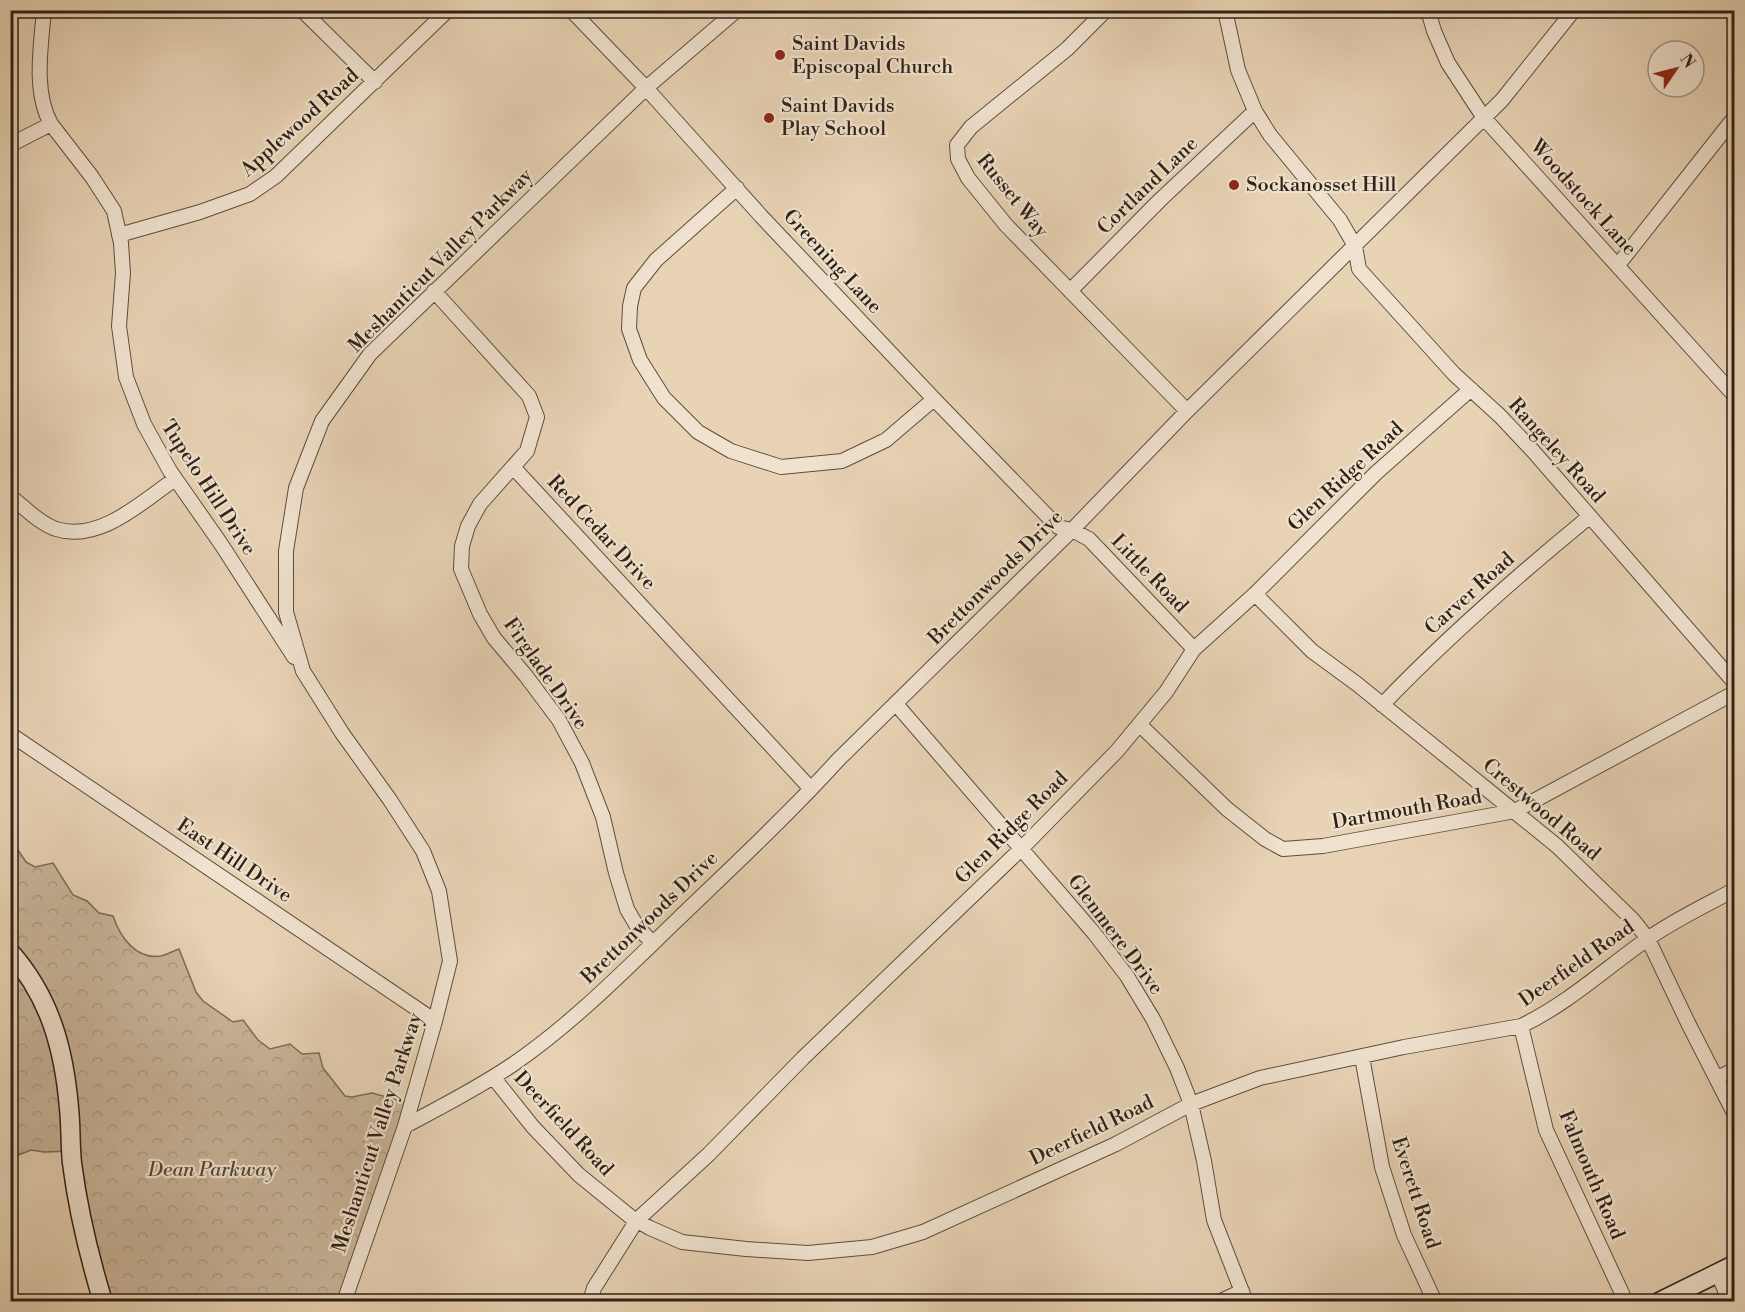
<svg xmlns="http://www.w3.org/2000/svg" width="1745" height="1312" viewBox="0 0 1745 1312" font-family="'Libre Bodoni',serif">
<defs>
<pattern id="forest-crowns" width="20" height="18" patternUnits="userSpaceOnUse" patternTransform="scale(1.5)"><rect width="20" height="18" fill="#c8b59a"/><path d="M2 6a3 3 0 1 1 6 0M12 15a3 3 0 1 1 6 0" fill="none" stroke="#ac9b84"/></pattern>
</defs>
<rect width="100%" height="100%" fill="#e8d3b5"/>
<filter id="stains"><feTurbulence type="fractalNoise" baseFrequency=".00333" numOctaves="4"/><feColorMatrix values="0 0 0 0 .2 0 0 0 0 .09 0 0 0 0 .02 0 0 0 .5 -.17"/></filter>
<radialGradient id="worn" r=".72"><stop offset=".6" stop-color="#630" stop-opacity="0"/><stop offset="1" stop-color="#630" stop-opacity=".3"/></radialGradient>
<path fill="url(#forest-crowns)" stroke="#7b6c58" stroke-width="1.5" d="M10,838L26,862L35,867L53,863L73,895L87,901L99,913L113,916C120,937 136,960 161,956C166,955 173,951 179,949L196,992L203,1001L233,1022L243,1020L258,1040L270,1049L290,1044L302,1054L319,1053L323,1068L345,1096L352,1097L372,1093L412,1104L345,1301H105L72,1151L44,1152L31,1150L16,1156L11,1147Z"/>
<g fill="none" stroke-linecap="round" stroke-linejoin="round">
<defs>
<path id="street" d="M44,10C41,46 33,92 51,124L92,177L114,211L121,243L123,273L119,326L126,377L144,424L170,471L221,544L294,657
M302,10L375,82
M571,10L646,88L761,216L934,399L1058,527L1072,530L1089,539L1194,649
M1106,10L1067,49L971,127L957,145L958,159L968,178L1006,225L1187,411
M1225,10L1238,70L1255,111L1270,135L1340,220L1355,246L1359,269L1454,374L1500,416L1533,451L1734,682
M1428,10L1434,31L1448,63L1484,118L1734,395
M10,145L51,124
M737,188L656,260L634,288L630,306L629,329L640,360L664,398L698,432L731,451L781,467L842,461L886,440L934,399
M119,235L200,212L250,194L276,176L448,10
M1618,265L1734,118
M434,291L529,396L537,417L527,451L480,504L468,526L462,546L461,569L480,614L494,638L526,676L559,720L582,763L603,817L616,873L627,909L638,928L653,943
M1070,291L1160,200L1255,111
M513,467L811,789
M10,496C24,507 39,523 56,529C99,543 142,502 175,479
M1255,594L1312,651L1357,684L1557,846L1633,920L1648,939L1688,1023L1734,1113
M896,704L1094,933L1127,976L1153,1019L1177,1068L1191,1104L1204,1161L1214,1220L1246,1302
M1382,705C1447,637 1517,576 1589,517
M1140,725L1227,809L1265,839L1283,849L1323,846L1515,811L1734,693
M10,734L435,1021
M1521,1026L1546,1130L1626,1302
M1362,1057L1382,1167L1404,1235L1435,1302
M493,1077L533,1127L579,1175L632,1218L650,1228L682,1242L746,1249L808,1253L872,1247L923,1232L1116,1144L1191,1104L1260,1078L1404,1047L1521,1026C1567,1004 1605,969 1646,940C1674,920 1704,906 1734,890
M1717,1078L1734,1070
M405,1126C441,1107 478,1088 512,1065C572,1024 624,971 676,921C731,868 787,816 838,760L1072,530L1187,411L1502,100L1574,10
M1718,1274L1730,1302
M344,1302L405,1126L435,1021L450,961L439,891L423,851L390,800L342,733L303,671L286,612V551L296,488L322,421L370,354L646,88L737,10
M590,1302L594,1288L637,1220L709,1154L803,1058L1022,848L1117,751L1166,692L1194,649L1255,594L1376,473L1471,389
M1219,1302L1242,1291"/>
<path id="secondary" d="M10,952C50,997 64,1049 69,1108C71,1126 70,1145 72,1163C78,1210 89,1256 103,1302
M1659,1302L1734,1265"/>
</defs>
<use href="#street" stroke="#5c4e3e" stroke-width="16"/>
<use href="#secondary" stroke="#2e2216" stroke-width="21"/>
<use href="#street" stroke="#f0e2cf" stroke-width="14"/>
<use href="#secondary" stroke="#f0e2cf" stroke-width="18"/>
</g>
<g fill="#8f2418" stroke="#f0e2cf" stroke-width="2">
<circle cx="780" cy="55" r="6"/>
<circle cx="769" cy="118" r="6"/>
<circle cx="1234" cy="185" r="6"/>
</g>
<g text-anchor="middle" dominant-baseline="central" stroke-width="4.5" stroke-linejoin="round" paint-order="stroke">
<g font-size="20" fill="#2e2216" stroke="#f0e2cf" text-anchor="start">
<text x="792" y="44">Saint Davids<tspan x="792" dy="23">Episcopal Church</tspan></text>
<text x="781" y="106">Saint Davids<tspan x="781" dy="23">Play School</tspan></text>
<text x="1246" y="185">Sockanosset Hill</text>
</g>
<g font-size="20" fill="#2e2216" stroke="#f0e2cf">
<text transform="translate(300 123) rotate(-42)">Applewood Road</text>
<text transform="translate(1148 186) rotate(-44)">Cortland Lane</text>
<text transform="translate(1012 196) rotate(51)">Russet Way</text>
<text transform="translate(1583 198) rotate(48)">Woodstock Lane</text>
<text transform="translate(441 261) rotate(-45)">Meshanticut Valley Parkway</text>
<text transform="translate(832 262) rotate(47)">Greening Lane</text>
<text transform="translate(1556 451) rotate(48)">Rangeley Road</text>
<text transform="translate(1346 477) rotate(-43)">Glen Ridge Road</text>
<text transform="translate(208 488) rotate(57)">Tupelo Hill Drive</text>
<text transform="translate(601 533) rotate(47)">Red Cedar Drive</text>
<text transform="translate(1149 574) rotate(46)">Little Road</text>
<text transform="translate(996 578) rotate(-45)">Brettonwoods Drive</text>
<text transform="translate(1470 594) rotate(-42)">Carver Road</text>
<text transform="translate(545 674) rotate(55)">Firglade Drive</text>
<text transform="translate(1407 810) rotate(-10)">Dartmouth Road</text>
<text transform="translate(1541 810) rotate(40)">Crestwood Road</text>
<text transform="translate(1012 828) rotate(-45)">Glen Ridge Road</text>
<text transform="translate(234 861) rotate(34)">East Hill Drive</text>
<text transform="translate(650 918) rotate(-44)">Brettonwoods Drive</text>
<text transform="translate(1115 935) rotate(53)">Glenmere Drive</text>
<text transform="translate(1577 964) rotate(-35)">Deerfield Road</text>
<text transform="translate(563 1124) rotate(47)">Deerfield Road</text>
<text transform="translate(1092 1131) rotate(-26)">Deerfield Road</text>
<text transform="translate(378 1133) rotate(-72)">Meshanticut Valley Parkway</text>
<text transform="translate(1591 1175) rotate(67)">Falmouth Road</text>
<text transform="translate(1415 1193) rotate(72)">Everett Road</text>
</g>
<g font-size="20" font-style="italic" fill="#544737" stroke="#f0e2cf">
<text x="212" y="1170">Dean Parkway</text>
</g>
</g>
<rect width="1745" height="1312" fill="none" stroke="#e8d3b5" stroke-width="36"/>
<rect x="12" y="12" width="1721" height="1288" fill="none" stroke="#2e2216" stroke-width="3"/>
<rect x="18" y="18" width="1709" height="1276" fill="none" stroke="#2e2216" stroke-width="1.5"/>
<g transform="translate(1676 69) rotate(55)"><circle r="28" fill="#f0e2cf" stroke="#a29585" stroke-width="1.5"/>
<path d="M0-4.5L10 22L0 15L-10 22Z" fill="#8f2418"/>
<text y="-9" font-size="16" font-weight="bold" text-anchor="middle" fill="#2e2216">N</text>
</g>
<rect width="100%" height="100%" filter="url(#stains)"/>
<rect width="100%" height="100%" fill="url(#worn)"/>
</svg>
